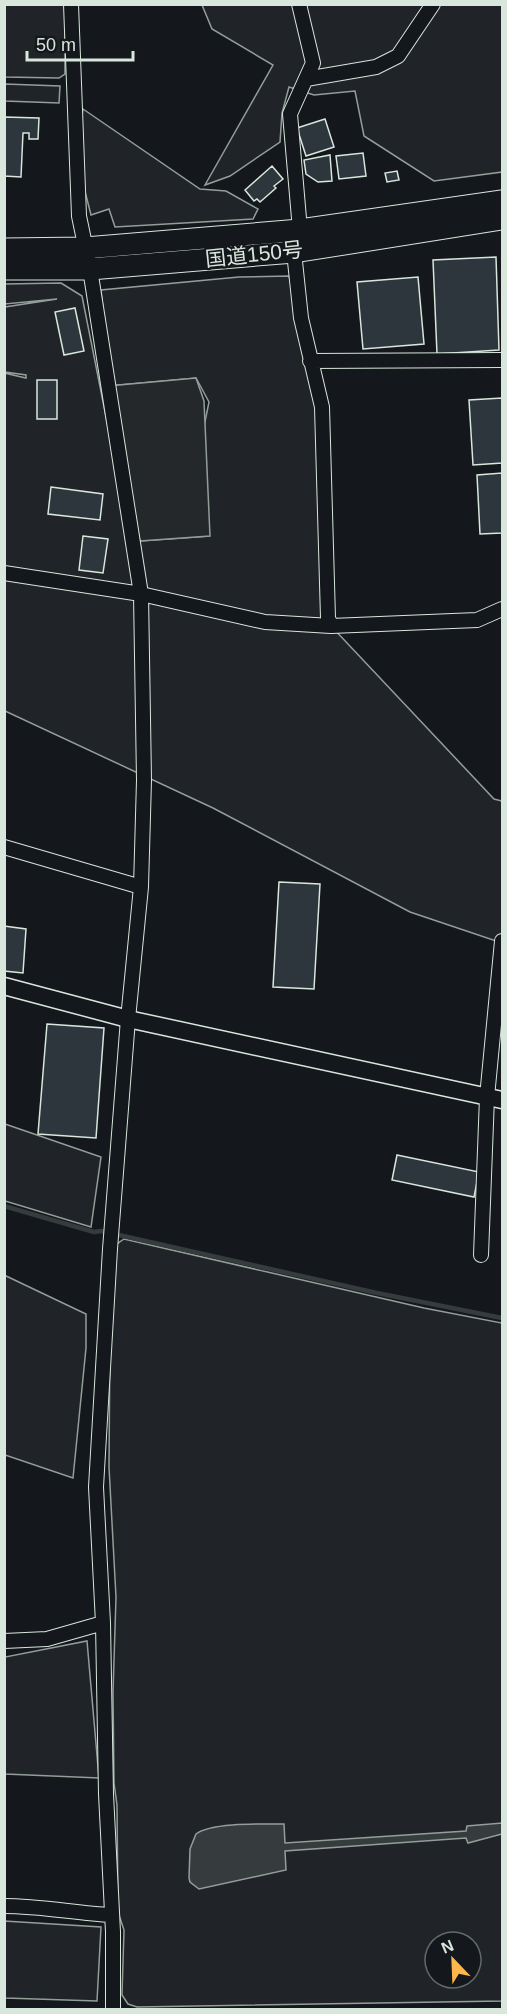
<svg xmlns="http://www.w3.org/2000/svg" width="507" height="2014" viewBox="0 0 507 2014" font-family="Helvetica,'Noto Sans JP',sans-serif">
<rect width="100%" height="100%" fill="#14181c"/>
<path fill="#202428" stroke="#939e99" stroke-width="1.5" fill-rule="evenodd" d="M5,5H65V74L59,78L5,77Z
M202,5H502V172L434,181L364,136L355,91L314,95L289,87L282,113L280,142L230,176L205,185L273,65L212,29Z
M5,84L60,86L59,103L5,101Z
M83,109L200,189L226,191L258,209L253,219L115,227L109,209L91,215L76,156Z
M289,276L323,417L331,626L494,799L502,801V943L410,912L213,808L5,711V575L146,601L140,541L209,536L200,446L209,402L196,378L108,386L105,327L101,290L239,277Z
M61,283L82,296L114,457L135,593L5,572L4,373L26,378V375L5,372V307L57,299L5,304V284Z
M5,1124L101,1157L91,1227L5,1201Z
M124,1239L424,1308L502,1323V2001L137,2007L128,2004L122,1995L124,1930L118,1912L117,1805L114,1783L113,1693L116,1597L109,1467L110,1335L117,1244ZM435,1942H471V1978H435Z
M4,1275L86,1314V1348L73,1478L5,1455Z
M87,1641L99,1778L5,1774V1657Z
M4,1921L101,1927L97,2001L5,1998Z"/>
<path fill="#24282b" stroke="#939e99" stroke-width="1.5" d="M196,378L204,401L210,536L140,541L108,386Z"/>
<path fill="#363b3e" stroke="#939e99" stroke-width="1.5" d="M502,1823V1834L468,1843L466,1838L285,1851L286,1870L199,1889L190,1882L189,1878L190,1849L196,1834C211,1822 264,1824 284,1824L285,1843L466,1831L467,1826Z"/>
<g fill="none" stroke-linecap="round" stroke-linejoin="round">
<path stroke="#363b3e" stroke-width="4.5" d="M4,1206L94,1232L101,1231L377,1293L502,1318"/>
</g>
<path fill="#2c363c" stroke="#d8e6dc" stroke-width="1.5" d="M4,117L39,118L38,139H29V133H23L21,177L4,176Z
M325,119L334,147L306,156L297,128Z
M363,153L366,176L339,179L336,156Z
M330,155L332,181L318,182L306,174L304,160Z
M272,166L283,179L274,186L276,188L260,202L257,199L254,201L245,190Z
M397,171L399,180L387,182L385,173Z
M496,257L499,350L437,354L433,260Z
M418,277L424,344L363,349L357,282Z
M75,308L84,351L64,355L55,312Z
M37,380H57V419H37Z
M502,398V463L473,465L469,400Z
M502,473V533L480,534L477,475Z
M51,487L103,494L100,520L48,514Z
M83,536L108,539L103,573L79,570Z
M279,882L320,884L314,989L273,987Z
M4,926L26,929L23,973L4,971Z
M47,1024L104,1028L96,1138L38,1134Z
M397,1155L479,1172L474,1197L392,1180Z"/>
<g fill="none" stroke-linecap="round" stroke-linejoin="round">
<defs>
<path id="minor" d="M71,4L79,216L90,269L141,594L144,780L141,887L128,1019L110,1249L96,1487L103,1623L106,1794L113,1932V2010
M299,4L313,63L290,114L300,230
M306,79L376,67L398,56L433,4
M294,252L301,318L322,407L328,618L331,626
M310,361L502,360
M4,573L141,594L265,622L331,626L477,620L502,609
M4,847L141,887
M481,1255L487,1097L502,941
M4,1641L47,1639L103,1623
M4,1906C40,1906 76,1913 111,1915"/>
<path id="tertiary" d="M4,986L128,1019L502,1100"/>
<path id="trunk" d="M4,249L85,248L300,230L502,201
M4,269H90L294,252L502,219"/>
</defs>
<use href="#minor" stroke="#d8e6dc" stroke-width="16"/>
<use href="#tertiary" stroke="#d8e6dc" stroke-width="19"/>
<use href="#trunk" stroke="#d8e6dc" stroke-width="23"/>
<use href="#minor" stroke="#14181c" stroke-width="14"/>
<use href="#tertiary" stroke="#14181c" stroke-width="16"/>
<use href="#trunk" stroke="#14181c" stroke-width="21"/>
</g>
<g text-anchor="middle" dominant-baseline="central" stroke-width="4.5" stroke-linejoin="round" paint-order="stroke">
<g font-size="21" fill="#d8e6dc" stroke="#14181c">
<text transform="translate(254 254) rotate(-6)">国道150号</text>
</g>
</g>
<rect width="507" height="2014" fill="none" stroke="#d8e6dc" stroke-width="12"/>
<g transform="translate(453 1960) rotate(337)"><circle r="28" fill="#14181c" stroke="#626a69" stroke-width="1.5"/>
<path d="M0-4.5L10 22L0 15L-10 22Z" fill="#ffb74d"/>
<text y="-9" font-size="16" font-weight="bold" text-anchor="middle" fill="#d8e6dc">N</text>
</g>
<path d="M27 51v9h106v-9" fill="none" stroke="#d8e6dc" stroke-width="3"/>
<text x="36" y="51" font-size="18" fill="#d8e6dc" stroke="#14181c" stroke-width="4.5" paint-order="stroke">50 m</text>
</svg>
